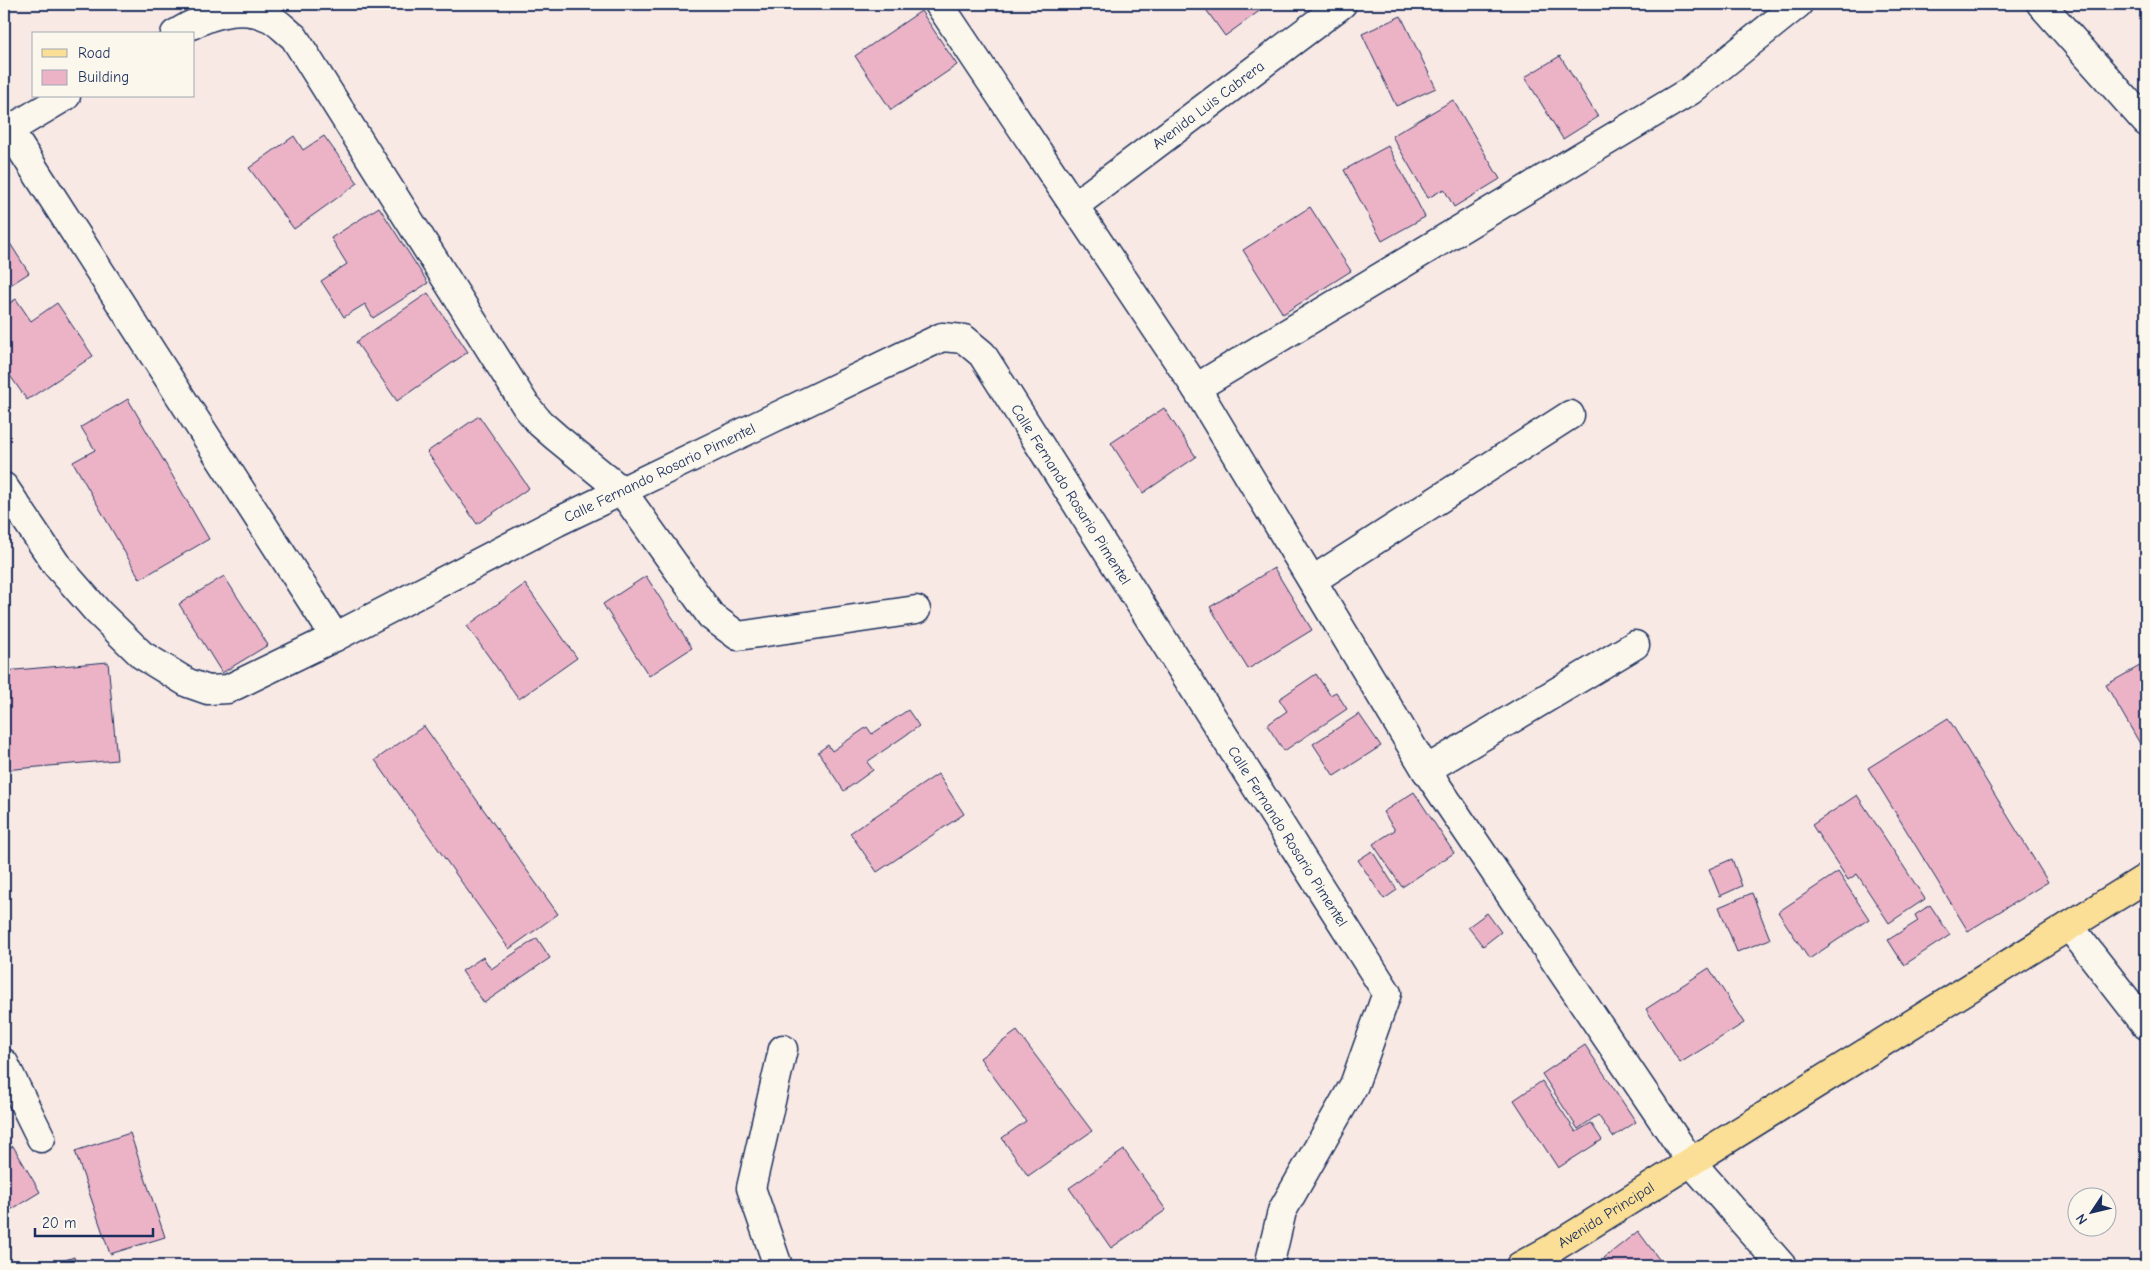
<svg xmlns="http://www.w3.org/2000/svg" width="2150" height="1270" viewBox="0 0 2150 1270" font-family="'Comic Neue',sans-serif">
<rect width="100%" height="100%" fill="#f8e9e5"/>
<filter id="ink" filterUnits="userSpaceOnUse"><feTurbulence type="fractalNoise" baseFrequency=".02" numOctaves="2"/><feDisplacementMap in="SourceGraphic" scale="10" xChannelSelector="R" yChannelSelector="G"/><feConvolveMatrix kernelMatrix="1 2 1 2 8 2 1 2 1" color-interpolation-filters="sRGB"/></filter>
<g filter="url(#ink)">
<path fill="#ecb3c7" stroke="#1b2f5e" d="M1202,4H1269L1225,36Z
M921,11L957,65L891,110L855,56Z
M1401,16L1436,88L1396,106L1362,34Z
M1560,56L1598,117L1563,139L1525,77Z
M1453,100L1500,179L1454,207L1444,189L1428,198L1392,136Z
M294,136L303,150L324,136L358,183L294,229L249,168Z
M1388,146L1425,217L1382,241L1344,170Z
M379,207L428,283L373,318L365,304L344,317L321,281L347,264L331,238Z
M1310,207L1351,271L1283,314L1243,250Z
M4,234L29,273L4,289Z
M428,293L468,352L397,401L356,342Z
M16,299L31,321L57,303L93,356L27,400L4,367V307Z
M128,399L209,539L140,579L73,462L95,450L81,427Z
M1164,408L1196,457L1143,493L1111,443Z
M479,416L529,488L477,524L427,452Z
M1274,568L1312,630L1248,669L1210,607Z
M224,576L268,645L222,673L179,604Z
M646,576L692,648L649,676L603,604Z
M525,584L577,658L519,699L467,626Z
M108,662L117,760L4,770V671Z
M2145,663L2146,665V754L2106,685Z
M1316,674L1330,695L1336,692L1347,709L1284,751L1267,725L1287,711L1279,699Z
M908,710L919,726L867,762L873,770L844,791L818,752L828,745L832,751L867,727L872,734Z
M1359,714L1381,746L1334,776L1313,744Z
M1948,718L2048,882L1968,931L1868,768Z
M424,726L558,914L509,949L375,760Z
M938,774L964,814L877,872L850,833Z
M1414,792L1454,853L1402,887L1373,844L1395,830L1383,812Z
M1857,795L1925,899L1889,923L1857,874L1848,880L1812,825Z
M1372,851L1397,890L1384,899L1358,860Z
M1732,859L1742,886L1720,896L1709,869Z
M1838,872L1869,919L1809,959L1778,912Z
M1752,893L1770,939L1737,952L1719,907Z
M1930,905L1950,935L1904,965L1888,940L1918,921L1915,915Z
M1487,913L1501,932L1483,946L1468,927Z
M537,938L550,958L484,1003L462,971L483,957L491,969Z
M1709,968L1744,1023L1680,1063L1646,1009Z
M1017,1031L1092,1131L1028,1176L1002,1138L1026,1121L980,1058Z
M1585,1045L1636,1122L1613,1137L1598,1115L1578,1129L1542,1074Z
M1542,1081L1576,1132L1591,1123L1602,1140L1558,1168L1514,1100Z
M130,1133L165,1237L110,1254L75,1151Z
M13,1146L40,1192L4,1214V1152Z
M1124,1150L1166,1210L1111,1248L1069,1188Z
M1638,1231L1664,1266H1610L1604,1258Z
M74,1257L77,1266H48Z"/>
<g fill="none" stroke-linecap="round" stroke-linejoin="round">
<defs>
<g id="minor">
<path d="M939,4L1196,388L1426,770L1691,1162L1782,1266"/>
<path d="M2041,4L2146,122"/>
<path d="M175,34C203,17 238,2 270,18C278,22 286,31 294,37L526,406L540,423L556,437L622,491L711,616L738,636L916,610"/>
<path d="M66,96L9,130L335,637"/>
<path id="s1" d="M1074,206L1342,4"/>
<path d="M1196,388L1690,91L1798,4"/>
<path id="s2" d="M4,487L56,564L98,612L142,655L188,683L208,690L228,689L335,637L557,522L942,337L964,339L982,354L1387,993L1354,1085L1282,1211L1269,1266"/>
<path d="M1313,580L1570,415"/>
<path d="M1426,770L1635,645"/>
<path d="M2069,926L2146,1025"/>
<path d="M4,1063L41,1138"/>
<path d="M778,1266L751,1188L783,1049"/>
</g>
<g id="major">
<path id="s3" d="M1520,1266L1553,1248L2146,878"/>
</g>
</defs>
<use href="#minor" stroke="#1b2f5e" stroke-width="31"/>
<use href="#major" stroke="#1b2f5e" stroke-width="31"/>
<use href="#minor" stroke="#fbf7ec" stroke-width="28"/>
<use href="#major" stroke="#fbdf96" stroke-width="28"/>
</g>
</g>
<g text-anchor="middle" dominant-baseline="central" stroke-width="4" stroke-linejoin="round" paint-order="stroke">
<g font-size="15" fill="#1b2f5e" stroke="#fbf7ec">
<text stroke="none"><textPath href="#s1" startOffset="168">Avenida Luis Cabrera</textPath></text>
<text stroke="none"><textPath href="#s2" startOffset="796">Calle Fernando Rosario Pimentel</textPath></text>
<text stroke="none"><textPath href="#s2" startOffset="1321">Calle Fernando Rosario Pimentel</textPath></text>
<text stroke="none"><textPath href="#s2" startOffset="1726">Calle Fernando Rosario Pimentel</textPath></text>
<text stroke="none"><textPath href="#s3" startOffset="100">Avenida Principal</textPath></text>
</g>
</g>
<rect width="2150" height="1270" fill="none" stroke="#fbf7ec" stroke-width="20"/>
<rect x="10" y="10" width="2130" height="1250" fill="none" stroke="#1b2f5e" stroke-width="2" filter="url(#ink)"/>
<rect x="32" y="32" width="162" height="65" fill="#fbf7ec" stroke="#a1a7b3"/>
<rect x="42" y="49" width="25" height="8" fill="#fbdf96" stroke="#a1a7b3"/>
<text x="78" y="58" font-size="15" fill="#1b2f5e">Road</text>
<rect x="42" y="70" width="25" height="15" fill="#ecb3c7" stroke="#a1a7b3"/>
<text x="78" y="82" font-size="15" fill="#1b2f5e">Building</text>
<g transform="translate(2092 1212) rotate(235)"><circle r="24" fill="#fbf7ec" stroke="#a1a7b3"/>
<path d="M0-4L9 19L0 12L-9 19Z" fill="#1b2f5e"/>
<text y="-8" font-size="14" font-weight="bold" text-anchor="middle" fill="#1b2f5e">N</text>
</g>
<path d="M35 1228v8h118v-8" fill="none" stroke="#1b2f5e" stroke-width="2.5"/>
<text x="42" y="1228" font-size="15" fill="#1b2f5e" stroke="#fbf7ec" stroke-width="4" paint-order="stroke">20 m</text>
</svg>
